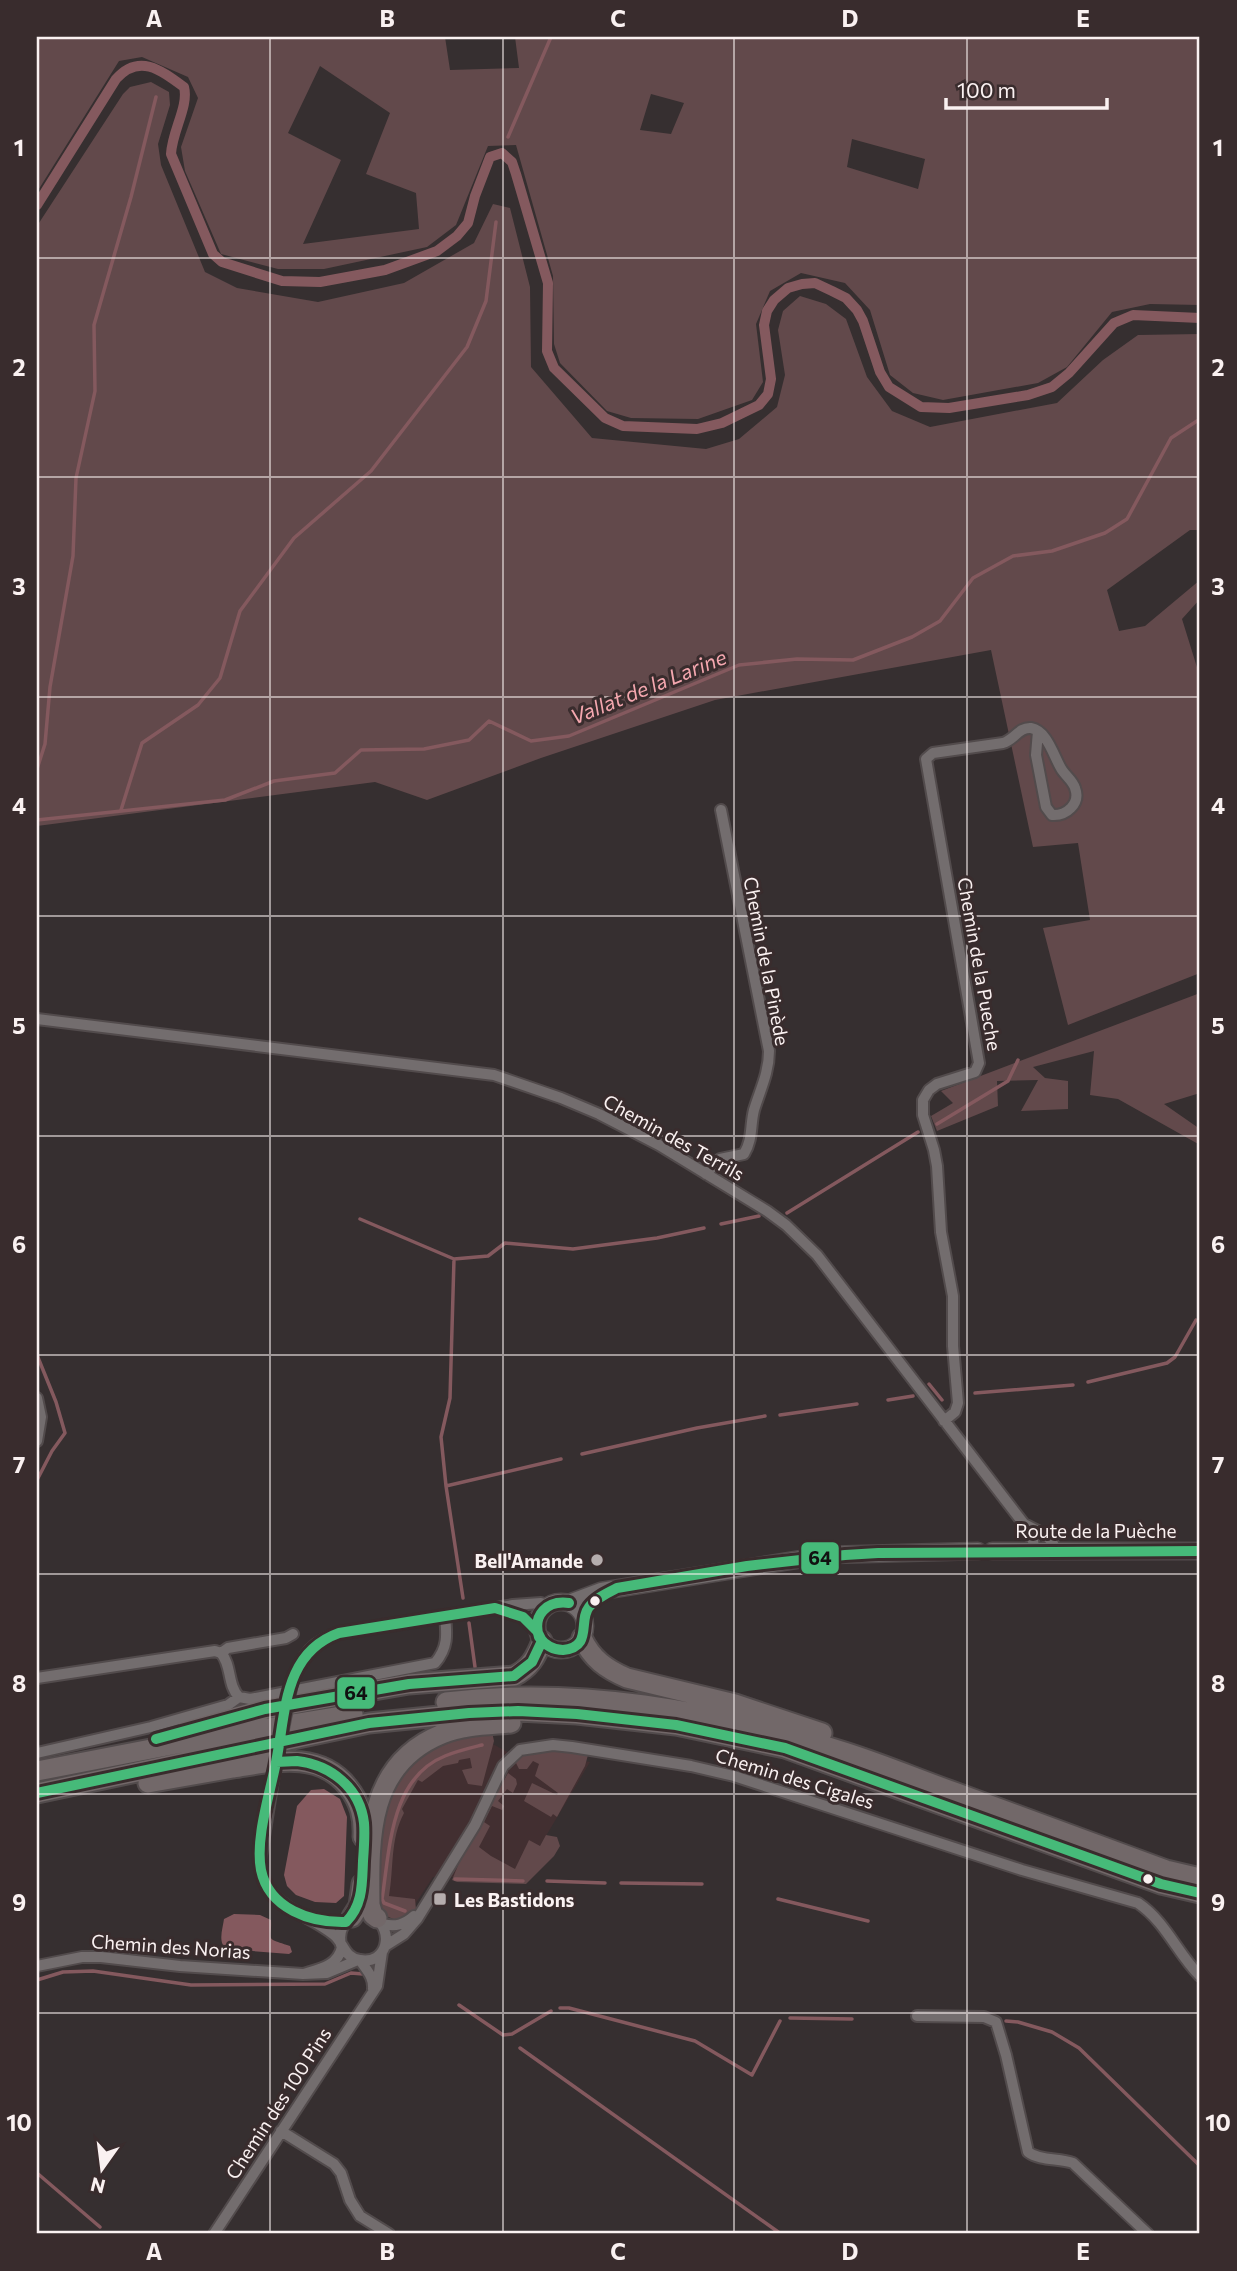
<svg xmlns="http://www.w3.org/2000/svg" width="1237" height="2271" viewBox="0 0 1237 2271" font-family="Commissioner,sans-serif">
<rect width="100%" height="100%" fill="#362f30"/>
<path fill="#422f31" d="M487,1741L521,1759L552,1755L590,1762L521,1878L433,1877L408,1915L379,1905L395,1794L430,1755Z"/>
<path fill="#62494b" fill-rule="evenodd" d="M37,37H445L450,70L519,68L515,37H1200V305L1150,304L1112,312L1067,367L1038,383L943,400L913,393L890,375L870,310L845,283L801,273L770,291L756,324L763,382L752,400L698,419L631,418L607,411L560,363L554,344L553,276L516,145L488,146L456,225L427,247L324,269H278L221,254L185,171L181,147L198,98L188,77L142,57L119,61L37,192ZM320,66L390,113L366,174L416,193L419,229L303,244L341,160L288,133ZM651,94L684,103L671,134L640,130ZM852,139L925,159L918,189L847,167Z
M151,82L169,92L170,105L158,144L161,165L205,272L237,288L318,302L404,283L474,243L493,204L510,208L530,287L531,367L592,438L706,449L739,439L777,407L785,375L778,330L783,311L800,296L826,304L846,319L867,377L892,411L930,427L1057,403L1103,360L1138,335L1200,334V530H1190L1107,590L1119,631L1145,626L1200,580V599L1182,619L1200,677V973L1068,1025L1043,928L1090,920L1078,843L1033,847L991,650L715,700L541,758L427,800L375,782L37,826V226L123,94L130,87Z
M1200,993V1093L1164,1104L1200,1129V1145L1118,1099L1090,1095L1094,1051L1033,1067L1045,1078L1068,1081V1109L1021,1111L1038,1080L997,1081L998,1106L937,1131L931,1116L953,1103L941,1091Z
M492,1732L494,1741L482,1786L468,1784L462,1770L472,1768L470,1758L459,1760L458,1763L443,1766L422,1782L418,1780L402,1809L404,1813C390,1839 394,1868 389,1896L415,1899L416,1909L408,1919L396,1920L381,1914L374,1896L382,1819L397,1780L415,1759L445,1743L468,1736Z
M551,1749L588,1755L585,1766L557,1817L553,1814L551,1817L524,1801L532,1783L557,1795L558,1793L535,1776L539,1764L533,1761L527,1769H519L515,1761L521,1754Z
M508,1773L516,1779L517,1784L513,1793L507,1789L498,1801L504,1806L502,1810L492,1806L484,1822L490,1826L479,1847L491,1856L515,1869L529,1840L540,1846L546,1835L557,1837L560,1846L554,1856L526,1884L457,1882L452,1880L461,1858Z"/>
<path fill="#84595e" d="M324,1789L340,1799L347,1817L344,1896L336,1903L315,1902L296,1895L287,1886L284,1875L297,1806L311,1790Z
M234,1914L260,1915L271,1920C272,1943 264,1937 290,1946L292,1952L289,1954L227,1949C217,1943 223,1928 224,1919Z"/>
<g fill="none" stroke-linecap="round" stroke-linejoin="round">
<path stroke="#84595e" stroke-width="3.5" d="M508,137L551,37
M37,769L45,744L50,687L73,556L76,478L95,391L94,325L131,197L156,97
M121,810L142,743L198,705L220,678L240,611L294,538L371,471L467,347L486,301L496,222
M37,820L225,800L274,781L335,773L361,750L424,749L469,740L489,721L531,741L569,736L739,665L797,659L853,660L912,637L940,621L973,578L1013,556L1052,551L1105,533L1127,519L1171,438L1200,419
M937,1124L1008,1081L1018,1060
M787,1213L918,1132
M360,1219L454,1259
M721,1224L759,1216
M37,1355L56,1402L65,1433L52,1451L37,1480
M1088,1382L1167,1363L1175,1357L1196,1320
M929,1384L942,1400
M975,1393L1073,1385
M888,1400L913,1396
M780,1415L857,1404
M582,1454L697,1428L765,1416
M446,1486L441,1437L450,1398L454,1259L488,1256L505,1243L573,1249L657,1238L704,1228
M463,1598L446,1486L561,1459
M469,1623L475,1667
M455,1879L523,1881
M547,1881L605,1883
M621,1883L702,1884
M778,1899L868,1921
M405,1911L384,1903L382,1899C390,1849 390,1778 445,1756C457,1751 470,1748 482,1745
M37,1980L63,1972L93,1971L191,1985L325,1984L351,1973L363,1974
M459,2005L503,2035L512,2034L551,2011
M560,2008H569L695,2041L752,2075L780,2021
M790,2018L852,2019
M1006,2021L1018,2022L1052,2032L1079,2048L1200,2166
M520,2048L781,2234
M37,2173L100,2227"/>
<path stroke="#84595e" stroke-width="10" d="M37,205L116,79C139,53 161,70 184,87C189,106 172,131 171,154L213,254L222,262L282,281L320,282L385,270L437,251L457,236L468,223L475,196L490,157L502,153L512,162L516,174L548,283L547,351L554,368L605,418L623,426L697,429L722,423L759,405L768,394L771,379L764,325L767,311L774,300L788,288L802,284L815,283L832,291L846,298L857,310L863,321L880,372L889,387L921,407L949,408L1028,395L1052,387L1069,373L1114,323L1133,315L1200,318"/>
<defs>
<path id="minor" d="M37,1019L494,1075L561,1098L599,1114L659,1145L767,1211L786,1225L817,1255L1024,1524
M706,1174L720,1159L744,1154C753,1139 750,1126 754,1110C760,1090 769,1073 769,1051L721,810
M37,1398L41,1417L37,1441
M944,1421L955,1412L958,1403L953,1346V1296L941,1232L937,1166L934,1150L923,1115V1100L929,1090L937,1084L975,1072L979,1063L926,759L933,753L1003,743C1014,740 1019,727 1031,728C1048,731 1054,758 1062,770C1066,776 1073,781 1075,788C1081,804 1066,816 1052,815L1046,807L1036,755L1038,731
M1035,1551L1033,1541L1024,1524C1037,1531 1053,1535 1056,1552
M498,1609L523,1617L537,1631
M221,1653C232,1665 227,1685 239,1697L250,1699L435,1663C448,1648 447,1635 445,1616
M37,1678L215,1651L221,1653L228,1648L286,1638L293,1634
M293,1678C304,1653 312,1642 339,1633L513,1605L541,1603L547,1606
M37,1753L151,1727L228,1705L239,1697
M273,1780L260,1862C266,1910 304,1910 334,1935C344,1943 344,1958 360,1960C387,1965 395,1931 374,1917
M314,1920L346,1922
M383,1924C395,1927 404,1925 414,1916
M341,1945C338,1931 343,1922 355,1916
M385,1946L404,1934L417,1919L475,1825L503,1766L520,1750L553,1745L572,1747L691,1766L734,1776L1022,1870L1138,1903C1166,1922 1177,1953 1200,1976
M342,1947C338,1966 320,1969 303,1974L327,1973L358,1960
M360,1960C366,1970 374,1976 373,1989
M37,1966L82,1957H101L180,1966L303,1974
M917,2016L984,2017L996,2022L1006,2055L1028,2152C1040,2161 1059,2158 1073,2163L1148,2234
M281,2131L334,2164L341,2173L350,2200L360,2216L389,2234
M214,2234L377,1986L382,1952"/>
<path id="secondary" d="M992,1551H1200
M537 1626a24 24 0 1 1 48 0a24 24 0 1 1-48 0Z
M569,1603L601,1591L827,1555L978,1551"/>
<path id="trunk" d="M582,1638C592,1659 606,1669 627,1678L735,1704L822,1733
M446,1702C578,1686 711,1710 838,1750C878,1762 917,1779 957,1793C1027,1819 1097,1844 1166,1870L1200,1878
M186,1731L265,1709L339,1696L409,1684L514,1676C530,1668 536,1657 542,1641
M37,1771L213,1737L353,1714
M148,1783C176,1778 205,1773 233,1768C273,1762 319,1750 348,1787C360,1802 364,1817 363,1837
M37,1793L369,1723L469,1713L518,1711L577,1714L676,1725L785,1748L1161,1884L1200,1893
M352,1917L359,1906L362,1884
M377,1918L373,1915L370,1905C369,1836 368,1764 442,1734C463,1725 489,1725 511,1723"/>
</defs>
<use href="#minor" stroke="#524b4c" stroke-width="14"/>
<use href="#secondary" stroke="#524b4c" stroke-width="19"/>
<use href="#trunk" stroke="#524b4c" stroke-width="23"/>
<use href="#minor" stroke="#736d6e" stroke-width="10"/>
<use href="#secondary" stroke="#736d6e" stroke-width="16"/>
<use href="#trunk" stroke="#726869" stroke-width="19"/>
<defs>
<path id="minor-bridge" d="M273,1780L293,1678"/>
</defs>
<use href="#minor-bridge" stroke="#524b4c" stroke-width="14" stroke-linecap="butt"/>
<use href="#minor-bridge" stroke="#736d6e" stroke-width="10"/>
<defs>
<path id="bus-1" d="M569,1603C547,1600 532,1615 539,1637C545,1645 552,1650 563,1650C593,1647 578,1621 589,1607C596,1598 607,1593 617,1588L747,1566L845,1555L878,1553L1200,1551
M156,1739L265,1709L409,1684L514,1676L532,1662L542,1641
M297,1761C331,1765 360,1788 364,1823C365,1835 364,1848 363,1861C362,1884 363,1905 346,1922C311,1923 269,1909 261,1870C255,1838 270,1794 276,1762Z
M276,1762C286,1713 283,1653 339,1633L495,1608L523,1617L537,1631L542,1641
M37,1793L369,1723L469,1713L518,1711L577,1714L676,1725L785,1748L1161,1884L1200,1893"/>
</defs>
<use href="#bus-1" stroke="#392c2d" stroke-width="16"/>
<use href="#bus-1" stroke="#46ba79" stroke-width="10"/>
</g>
<path fill="none" stroke="#faf1f1" stroke-width="2" stroke-opacity="0.55" d="M270,37V2234M503,37V2234M734,37V2234M967,37V2234M37,258H1200M37,477H1200M37,697H1200M37,916H1200M37,1136H1200M37,1355H1200M37,1574H1200M37,1794H1200M37,2013H1200"/>
<g fill="#b5adad" stroke="#392c2d" stroke-width="2.5">
<circle cx="597" cy="1560" r="7"/>
<rect x="433" y="1892" width="14" height="14" rx="3.5"/>
</g>
<g fill="#faf1f1" stroke="#392c2d" stroke-width="2.5">
<circle cx="595" cy="1601" r="6"/>
<circle cx="1148" cy="1879" r="6"/>
</g>
<g text-anchor="middle" dominant-baseline="central" stroke-width="6" stroke-linejoin="round" paint-order="stroke">
<g font-size="19" fill="#faf1f1" stroke="#392c2d">
<text transform="translate(767 961) rotate(79)">Chemin de la Pinède</text>
<text transform="translate(980 964) rotate(80)">Chemin de la Pueche</text>
<text transform="translate(674 1137) rotate(29)">Chemin des Terrils</text>
<text x="1096" y="1530">Route de la Puèche</text>
<text transform="translate(795 1778) rotate(17)">Chemin des Cigales</text>
<text transform="translate(171 1946) rotate(4)">Chemin des Norias</text>
<text transform="translate(278 2103) rotate(-57)">Chemin des 100 Pins</text>
</g>
<g font-size="19" font-weight="bold" fill="#faf1f1" stroke="#392c2d" text-anchor="end">
<text x="583" y="1560">Bell'Amande</text>
<text x="454" y="1899" text-anchor="start">Les Bastidons</text>
</g>
<g font-size="21" font-style="italic" fill="#f4a7af" stroke="#392c2d">
<text transform="translate(648 686) rotate(-22)">Vallat de la Larine</text>
</g>
</g>
<g stroke="#392c2d" stroke-width="2.5">
<rect x="800" y="1541" width="40" height="34" rx="7" fill="#46ba79"/>
<rect x="336" y="1676" width="40" height="34" rx="7" fill="#46ba79"/>
</g>
<g font-size="19" text-anchor="middle" font-weight="bold" fill="#111">
<text x="820" y="1565">64</text>
<text x="356" y="1700">64</text>
</g>
<rect width="1237" height="2271" fill="none" stroke="#392c2d" stroke-width="77"/>
<g transform="translate(102 2169) rotate(194)" stroke="#392c2d" stroke-width="5" paint-order="stroke">
<path d="M0-5L12 26L0 18L-12 26Z" fill="#faf1f1"/>
<text y="-10" font-size="19" font-weight="bold" text-anchor="middle" fill="#faf1f1">N</text>
</g>
<path d="M946 98v10h161v-10" fill="none" stroke="#faf1f1" stroke-width="3.5"/>
<text x="957" y="98" font-size="21" fill="#faf1f1" stroke="#392c2d" stroke-width="5" paint-order="stroke">100 m</text>
<rect x="38" y="38" width="1160" height="2194" fill="none" stroke="#faf1f1" stroke-width="2.5"/>
<g font-size="23" text-anchor="middle" font-weight="bold" fill="#faf1f1">
<text x="154" y="27">A</text>
<text x="387" y="27">B</text>
<text x="618" y="27">C</text>
<text x="850" y="27">D</text>
<text x="1083" y="27">E</text>
<text x="19" y="156">1</text>
<text x="1218" y="156">1</text>
<text x="19" y="376">2</text>
<text x="1218" y="376">2</text>
<text x="19" y="595">3</text>
<text x="1218" y="595">3</text>
<text x="19" y="814">4</text>
<text x="1218" y="814">4</text>
<text x="19" y="1034">5</text>
<text x="1218" y="1034">5</text>
<text x="19" y="1253">6</text>
<text x="1218" y="1253">6</text>
<text x="19" y="1473">7</text>
<text x="1218" y="1473">7</text>
<text x="19" y="1692">8</text>
<text x="1218" y="1692">8</text>
<text x="19" y="1911">9</text>
<text x="1218" y="1911">9</text>
<text x="19" y="2131">10</text>
<text x="1218" y="2131">10</text>
<text x="154" y="2260">A</text>
<text x="387" y="2260">B</text>
<text x="618" y="2260">C</text>
<text x="850" y="2260">D</text>
<text x="1083" y="2260">E</text>
</g>
</svg>
